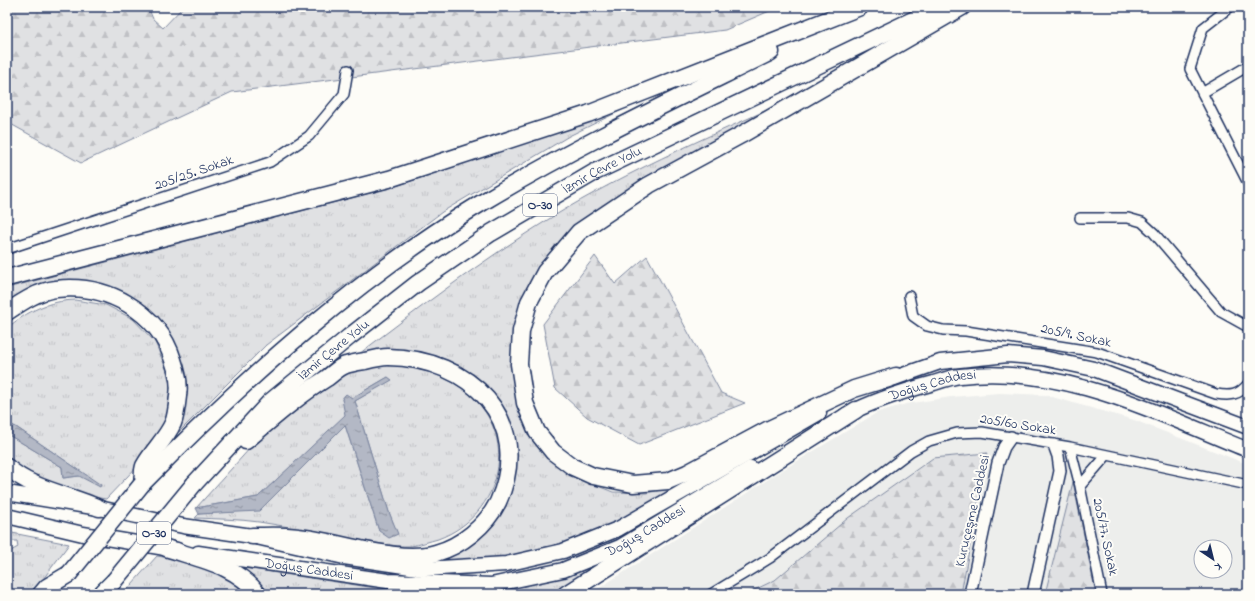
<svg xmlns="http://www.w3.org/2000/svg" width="1255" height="601" viewBox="0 0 1255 601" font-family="'Indie Flower',sans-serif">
<defs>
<pattern id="grass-tufts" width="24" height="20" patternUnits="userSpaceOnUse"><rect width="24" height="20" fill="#e0e1e3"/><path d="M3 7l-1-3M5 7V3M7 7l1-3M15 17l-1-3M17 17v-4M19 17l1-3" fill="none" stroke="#c0c1c5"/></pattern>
<pattern id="forest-firs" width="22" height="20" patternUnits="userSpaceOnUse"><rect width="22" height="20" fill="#e0e1e3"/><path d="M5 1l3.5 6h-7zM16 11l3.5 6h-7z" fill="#c0c1c5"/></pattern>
<pattern id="water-ripples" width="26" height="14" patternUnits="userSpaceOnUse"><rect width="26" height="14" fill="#b3b8c5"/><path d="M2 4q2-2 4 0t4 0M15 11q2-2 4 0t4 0" fill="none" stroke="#9196a3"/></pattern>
</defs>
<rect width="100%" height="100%" fill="#fdfcf7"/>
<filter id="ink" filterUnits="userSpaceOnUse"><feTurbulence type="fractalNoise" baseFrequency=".025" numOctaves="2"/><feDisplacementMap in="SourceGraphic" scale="8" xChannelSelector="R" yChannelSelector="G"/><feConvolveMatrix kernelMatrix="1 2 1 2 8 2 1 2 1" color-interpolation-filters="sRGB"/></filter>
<g filter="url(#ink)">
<path fill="#edeeec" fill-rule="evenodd" d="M999,393L1045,395L1134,420L1247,464L1244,498L1248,499V594H590L789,466L878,412L906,404L951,397ZM1201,547H1225V571H1201Z"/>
<path fill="url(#grass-tufts)" stroke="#7e88a0" d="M812,90L565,239L515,328L541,449L575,477L613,492L646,493L684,485L579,542L494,559L426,562L491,526L502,512L511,491L514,460L509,425L462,371L355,357C418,309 481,261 549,219C632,168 723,130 812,90Z
M634,104L569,136L442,212L266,345L179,432L177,428L185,397L148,313L56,287L7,309V288L393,187L558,132Z
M75,300L106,305L133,319L155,342L167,371L170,385L167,418L145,458L106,499L87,496L30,477L7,460V434L62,467L63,478L79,476V470L16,427L7,423V328C28,311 48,301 75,300Z
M388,364C414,367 442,373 464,390C522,433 503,515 438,539C430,541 419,545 411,546C393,547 372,542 354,539C322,533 291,527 259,522C238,519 216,519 195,518L199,514L259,510L345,425L379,531L397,534L389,512L355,401L391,380L388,377L352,398L345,395L342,399L346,415L258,497L196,508L261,436L338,377L355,370Z
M7,532L69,544L32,594H7V553L18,547L17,541H7Z
M620,553L557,594H264L238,567L408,593L493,590Z
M157,556C179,559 216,566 234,581C239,585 244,590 248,594H123Z"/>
<path fill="url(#forest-firs)" stroke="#7e88a0" d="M7,7H148L153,19L163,28L183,7H779L725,30L232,92L81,163L7,122Z
M595,256L615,284L647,256L721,393L745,403L639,445L587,417L555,388L543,324Z
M987,453L961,594H746L775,580L848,518L933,458Z
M1073,482L1096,594H1045Z"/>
<path fill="url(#water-ripples)" stroke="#76819c" d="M388,377L392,380L355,401L389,512L398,534L389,538L379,531L345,425L259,511L199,514L196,508L258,497L345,415L342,399L346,394L352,398Z
M7,423L16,427L101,485L100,487L79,476L63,478L62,467L7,434Z"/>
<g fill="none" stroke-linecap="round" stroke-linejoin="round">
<defs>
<path id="minor" d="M1230,7L1203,28L1190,69L1248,183
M1202,93L1248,66
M1080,218H1128L1142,222L1154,233L1221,312L1248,327
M7,249L270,162L309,136L344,94L348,70
M909,296L913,316L927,326L943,330L966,331L1097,352L1216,394C1230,396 1238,396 1248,384
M1070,447L1080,486L1102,594
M1080,486L1107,455
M711,594L770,558L911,451L929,441L957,433L982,432L1070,447L1248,485"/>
<path id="tertiary" d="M970,594L998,463L1004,447L1011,437
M1033,594L1060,471L1058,456L1054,445"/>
<g id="primary">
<path d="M886,381L940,362L1008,355L1043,358L1094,369L1248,427"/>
<path id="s1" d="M846,415C873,401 904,391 934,383C943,380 952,377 960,376C1062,364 1156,413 1248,450"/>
<path d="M7,493L99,508L183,526L252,536L344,557L424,569L506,564L563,551L618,529L819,413"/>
<path d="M7,516L83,534L177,550"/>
<path id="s2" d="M198,553L388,581L491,585L563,570L620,547L751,468"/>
</g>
<g id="motorway">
<path d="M7,278L389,179L588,114L860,7"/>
<path d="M7,312C22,302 38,291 56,289C106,283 158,311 173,360C177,371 180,385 178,396C177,405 176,416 173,423C166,439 152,451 144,466C142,471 143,479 142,484"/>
<path d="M896,376L854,389L767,430L687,473L668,481L633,484L593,476L573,467L553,452L537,432L525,403L519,364L521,331L529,302L545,272L579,232L649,185L741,135L962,7"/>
<path d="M246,441C272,419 298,396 327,378C333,374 339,367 346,365C352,363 359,362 365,361C373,359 381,357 388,357C469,358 535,420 498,502C486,526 461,546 436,553C398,564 338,541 298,537C283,535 267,536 252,536"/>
<path d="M7,467C33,490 69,494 99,508"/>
<path d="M142,484C245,379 357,278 483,202C576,146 674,100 771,52"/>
<path id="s3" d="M194,484L270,402L349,337L418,283L491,233L595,172L940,7"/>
<path d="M166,548C199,559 236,565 258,594"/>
<path d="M41,594L47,587L69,574"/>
<path d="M101,594L114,581"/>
<path d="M566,594L856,410"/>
</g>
</defs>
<use href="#minor" stroke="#1b2f5e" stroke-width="12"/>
<use href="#tertiary" stroke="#1b2f5e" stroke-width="14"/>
<use href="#primary" stroke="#1b2f5e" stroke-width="17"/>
<use href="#motorway" stroke="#1b2f5e" stroke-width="19"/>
<use href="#minor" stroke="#fdfcf7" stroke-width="9"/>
<use href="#tertiary" stroke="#fdfcf7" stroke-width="11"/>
<use href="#primary" stroke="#fdfcf7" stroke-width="14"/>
<use href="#motorway" stroke="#fdfcf7" stroke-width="16"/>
<defs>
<path id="motorway-bridge" d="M69,574L142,484
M114,581L194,484"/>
</defs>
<use href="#motorway-bridge" stroke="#1b2f5e" stroke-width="19" stroke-linecap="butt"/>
<use href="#motorway-bridge" stroke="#fdfcf7" stroke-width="16"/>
</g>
</g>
<g text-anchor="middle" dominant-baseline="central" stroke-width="4" stroke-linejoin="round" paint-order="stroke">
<g fill="#fdfcf7" stroke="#5f6c8c" stroke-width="1">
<rect x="523" y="194" width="34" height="22" rx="3"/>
<rect x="137" y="522" width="34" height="22" rx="3"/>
</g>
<g font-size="13" font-weight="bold" fill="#1b2f5e">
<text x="540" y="205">O-30</text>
<text x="154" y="533">O-30</text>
</g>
<g font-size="14" fill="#1b2f5e" stroke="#fdfcf7">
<text stroke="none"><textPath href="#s3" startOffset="518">İzmir Çevre Yolu</textPath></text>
<text transform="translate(194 173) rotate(-19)">205/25. Sokak</text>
<text transform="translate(1076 336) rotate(12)">205/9. Sokak</text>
<text stroke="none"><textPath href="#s3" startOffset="194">İzmir Çevre Yolu</textPath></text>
<text stroke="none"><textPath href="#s1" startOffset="92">Doğuş Caddesi</textPath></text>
<text transform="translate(1018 425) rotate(9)">205/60 Sokak</text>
<text transform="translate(973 511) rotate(-77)">Kuruçeşme Caddesi</text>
<text stroke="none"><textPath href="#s2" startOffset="460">Doğuş Caddesi</textPath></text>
<text transform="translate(1105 537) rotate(78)">205/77. Sokak</text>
<text stroke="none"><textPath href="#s2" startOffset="112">Doğuş Caddesi</textPath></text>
</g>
</g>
<rect width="1255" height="601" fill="none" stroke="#fdfcf7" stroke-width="24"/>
<rect x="12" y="12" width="1231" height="577" fill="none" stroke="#1b2f5e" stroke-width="1.5" filter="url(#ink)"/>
<g transform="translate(1213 559) rotate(145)"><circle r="19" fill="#fdfcf7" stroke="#a3aaba"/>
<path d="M0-3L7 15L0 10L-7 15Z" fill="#1b2f5e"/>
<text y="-6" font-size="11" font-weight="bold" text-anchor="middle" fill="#1b2f5e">K</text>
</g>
</svg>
